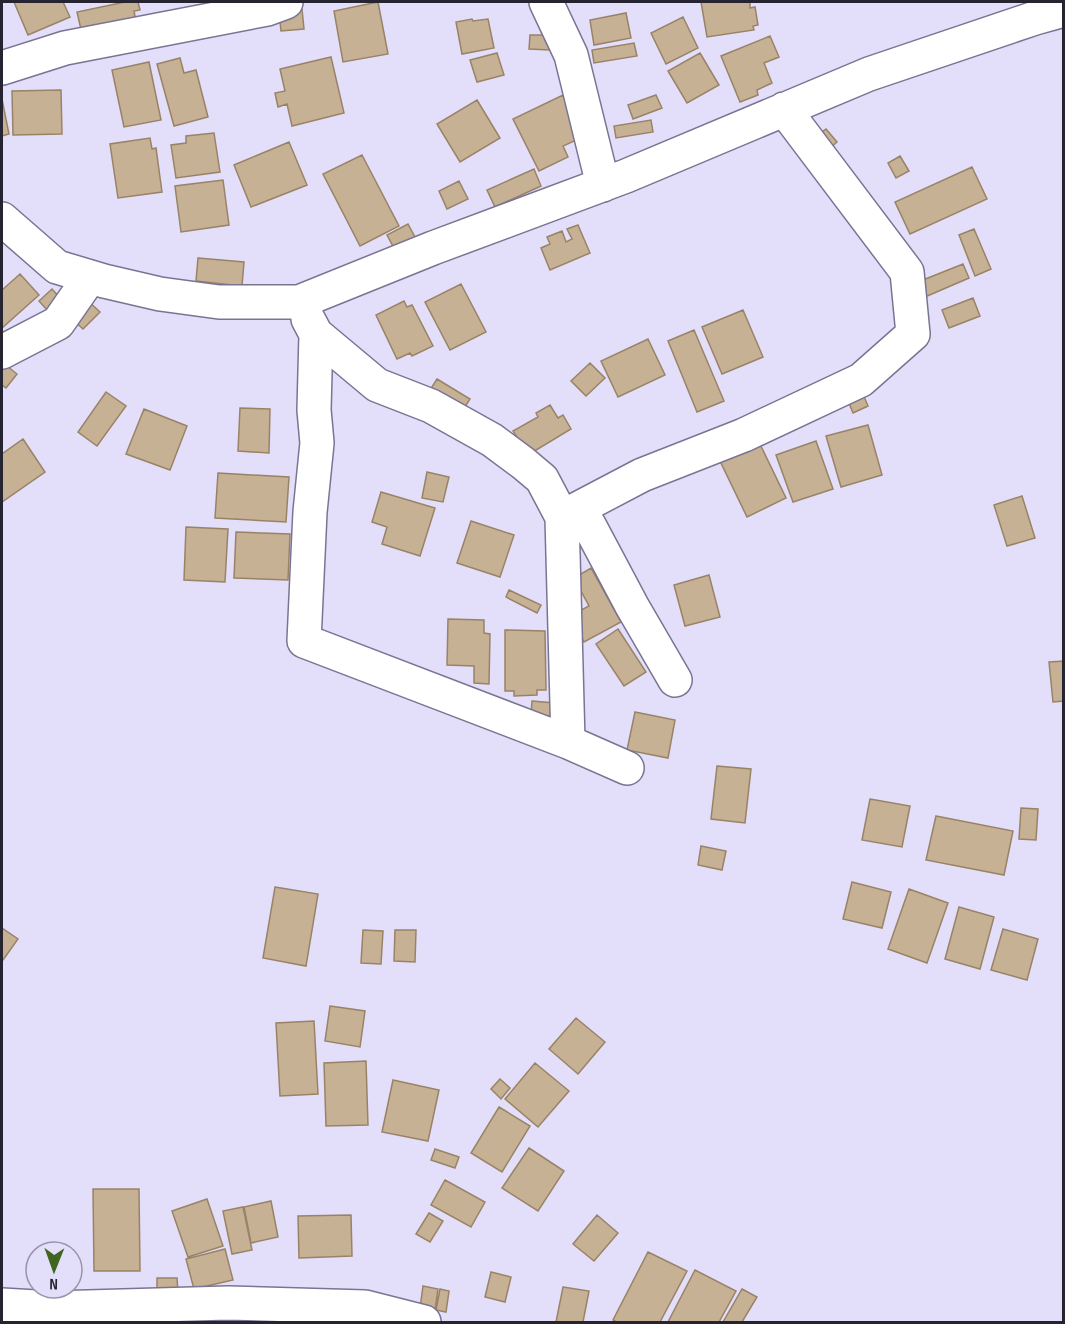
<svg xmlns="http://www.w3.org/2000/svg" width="1065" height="1324" viewBox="0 0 1065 1324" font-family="'Sofia Sans Condensed',sans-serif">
<rect width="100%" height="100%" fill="#e3defa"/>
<path fill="#c7b194" stroke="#998367" stroke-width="1.5" d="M14,2H63L70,17L28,35Z
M125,2H138L140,10L134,11L136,22L82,34L77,12Z
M378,2L388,54L343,62L334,11Z
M701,2H750V8L755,7L758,25L753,26L754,30L707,37Z
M302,9L304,29L281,31L279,12Z
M626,13L631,38L594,45L590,20Z
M683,17L698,48L666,64L651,33Z
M472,19L473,21L488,19L494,48L462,54L456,22Z
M530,35H550V50L529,49Z
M770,36L779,57L764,63L772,83L757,90L758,95L740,102L721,56Z
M634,43L637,56L594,63L592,50Z
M497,53L504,75L477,82L470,60Z
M700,53L719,85L687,103L668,71Z
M331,57L344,113L292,126L287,104L278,107L275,93L285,91L280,69Z
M180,58L184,73L196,70L208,117L174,126L157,64Z
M149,62L161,120L124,127L112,70Z
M61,90L62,134L13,135L12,91Z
M563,95L583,137L563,146L568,157L539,171L513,119Z
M656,95L662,108L633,119L628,105Z
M2,99L9,134L2,136Z
M477,100L500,138L460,162L437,124Z
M651,120L653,132L616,138L614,126Z
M826,129L837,142L828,150L817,136Z
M214,133L220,172L176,178L171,145L186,143V136Z
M150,138L152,149L156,148L162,192L118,198L110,144Z
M289,142L307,185L251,207L234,165Z
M362,155L399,226L360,246L323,174Z
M900,156L909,171L896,178L888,163Z
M972,167L987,199L910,234L895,202Z
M534,169L541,186L495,207L487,190Z
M223,180L229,225L181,232L175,186Z
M459,181L468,199L447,209L439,191Z
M408,224L416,239L395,250L387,235Z
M578,225L590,253L550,270L541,248L550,244L547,237L562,231L566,242L572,239L567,229Z
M974,229L991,269L975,276L959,235Z
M198,258L244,262L242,286L196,281Z
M963,264L969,278L925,297L918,282Z
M20,274L39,295L2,328V290Z
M461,284L486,332L450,350L425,302Z
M52,289L61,299L48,311L39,301Z
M973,298L980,316L949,328L942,310Z
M87,300L100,312L83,329L70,317Z
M404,301L407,307L412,305L433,346L412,356L410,353L397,359L376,315Z
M743,310L763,357L722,374L702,327Z
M694,330L724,401L697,412L668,341Z
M648,339L665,375L618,397L601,361Z
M2,362L17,374L6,388L2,385Z
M590,363L605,378L586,396L571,381Z
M437,379L470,399L463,410L430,390Z
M106,392L126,406L97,446L78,432Z
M863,394L868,406L853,413L848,401Z
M550,405L558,418L563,415L571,429L528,455L513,431L538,417L536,413Z
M240,408L270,409L269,453L238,451Z
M144,409L187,426L170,470L126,454Z
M868,425L882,475L841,487L826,436Z
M23,439L45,472L2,502V454Z
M816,441L833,489L793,502L776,455Z
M759,442L786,498L747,517L720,461Z
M427,472L449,477L443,502L422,498Z
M218,473L289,477L286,522L215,518Z
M381,492L435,508L420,556L382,544L387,527L372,522Z
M1022,496L1035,538L1007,546L994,505Z
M471,521L514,535L500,577L457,563Z
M186,527L228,529L225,582L184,580Z
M236,532L290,534L288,580L234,578Z
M591,568L621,622L584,642L570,616L589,606L574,578Z
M709,575L720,617L685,626L674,585Z
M509,590L541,605L537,613L506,597Z
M448,619L484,620V633L490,634L489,684L474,683V666L447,665Z
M618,629L646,672L624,686L596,644Z
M505,630L545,631L546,690H537V695L514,696V691H505Z
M1064,661V701L1053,702L1049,662Z
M532,701L555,703L554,716L531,715Z
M635,712L675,720L668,758L627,750Z
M717,766L751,769L745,823L711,819Z
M870,799L910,806L902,847L862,840Z
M1021,808L1038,809L1036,840L1019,839Z
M936,816L1013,831L1004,875L926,860Z
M701,846L726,851L722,870L698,865Z
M852,882L891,892L882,928L843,919Z
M275,887L318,894L306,966L263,958Z
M909,889L948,903L927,963L888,949Z
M959,907L994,917L980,969L945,959Z
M2,928L18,939L3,960H2Z
M1003,929L1038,939L1027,980L991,970Z
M363,930L383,931L381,964L361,963Z
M395,930H416L415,962L394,961Z
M330,1006L365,1011L360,1047L325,1041Z
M576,1018L605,1042L578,1074L549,1049Z
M314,1021L318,1094L280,1096L276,1023Z
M366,1061L368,1125L326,1126L324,1063Z
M535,1063L569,1091L538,1127L505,1099Z
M500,1079L510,1088L501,1099L491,1089Z
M393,1080L439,1090L428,1141L382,1132Z
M499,1107L530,1126L502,1172L471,1153Z
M529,1148L564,1171L538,1211L502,1188Z
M435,1149L459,1157L455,1168L431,1160Z
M445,1180L485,1202L471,1227L431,1205Z
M93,1189H139L140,1271H94Z
M207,1199L223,1246L188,1257L172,1211Z
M271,1201L278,1237L251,1243L244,1207Z
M243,1207L252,1250L232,1254L223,1211Z
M429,1213L443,1221L430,1242L416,1234Z
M351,1215L352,1256L299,1258L298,1216Z
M597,1215L618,1233L594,1261L573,1244Z
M225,1249L233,1280L194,1289L186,1259Z
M648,1252L687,1271L660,1322H617L613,1320Z
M695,1270L736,1291L719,1322H668Z
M491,1272L511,1277L505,1302L485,1297Z
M157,1278H177L178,1292H157Z
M423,1286L438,1289L435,1310L420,1308Z
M563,1287L589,1291L583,1322H556Z
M440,1289L449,1291L446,1312L436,1310Z
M742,1289L757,1297L742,1322H723Z"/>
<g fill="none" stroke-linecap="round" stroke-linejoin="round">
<defs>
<path id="minor" d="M546,2L571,55L603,185
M2,68L65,48L267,9L286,2
M2,219L57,267L104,281L160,294L219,302H299L433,248L626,176L869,74L1035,18L1064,10
M308,319L316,334L377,385L431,406L492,440L523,463L542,479L562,517L589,525L632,606L675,680
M316,334L314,410L317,443L310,512L304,641L568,742
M2,352L58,323L90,277
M627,768L568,742L562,517L642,475L744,435L861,380L913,334L907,272L784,109
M2,1305L53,1308L228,1303L365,1307L424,1322"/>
</defs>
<use href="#minor" stroke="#7a7493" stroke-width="36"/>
<use href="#minor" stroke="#fff" stroke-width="33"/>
</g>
<rect width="1065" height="1324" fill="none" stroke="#272431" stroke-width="6"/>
<g transform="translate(54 1270) rotate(181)"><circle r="28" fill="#e3defa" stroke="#9894aa" stroke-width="1.5"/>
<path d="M0-4.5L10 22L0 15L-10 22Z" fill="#3f651f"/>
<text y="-9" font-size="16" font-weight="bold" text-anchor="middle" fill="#272431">N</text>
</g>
</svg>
